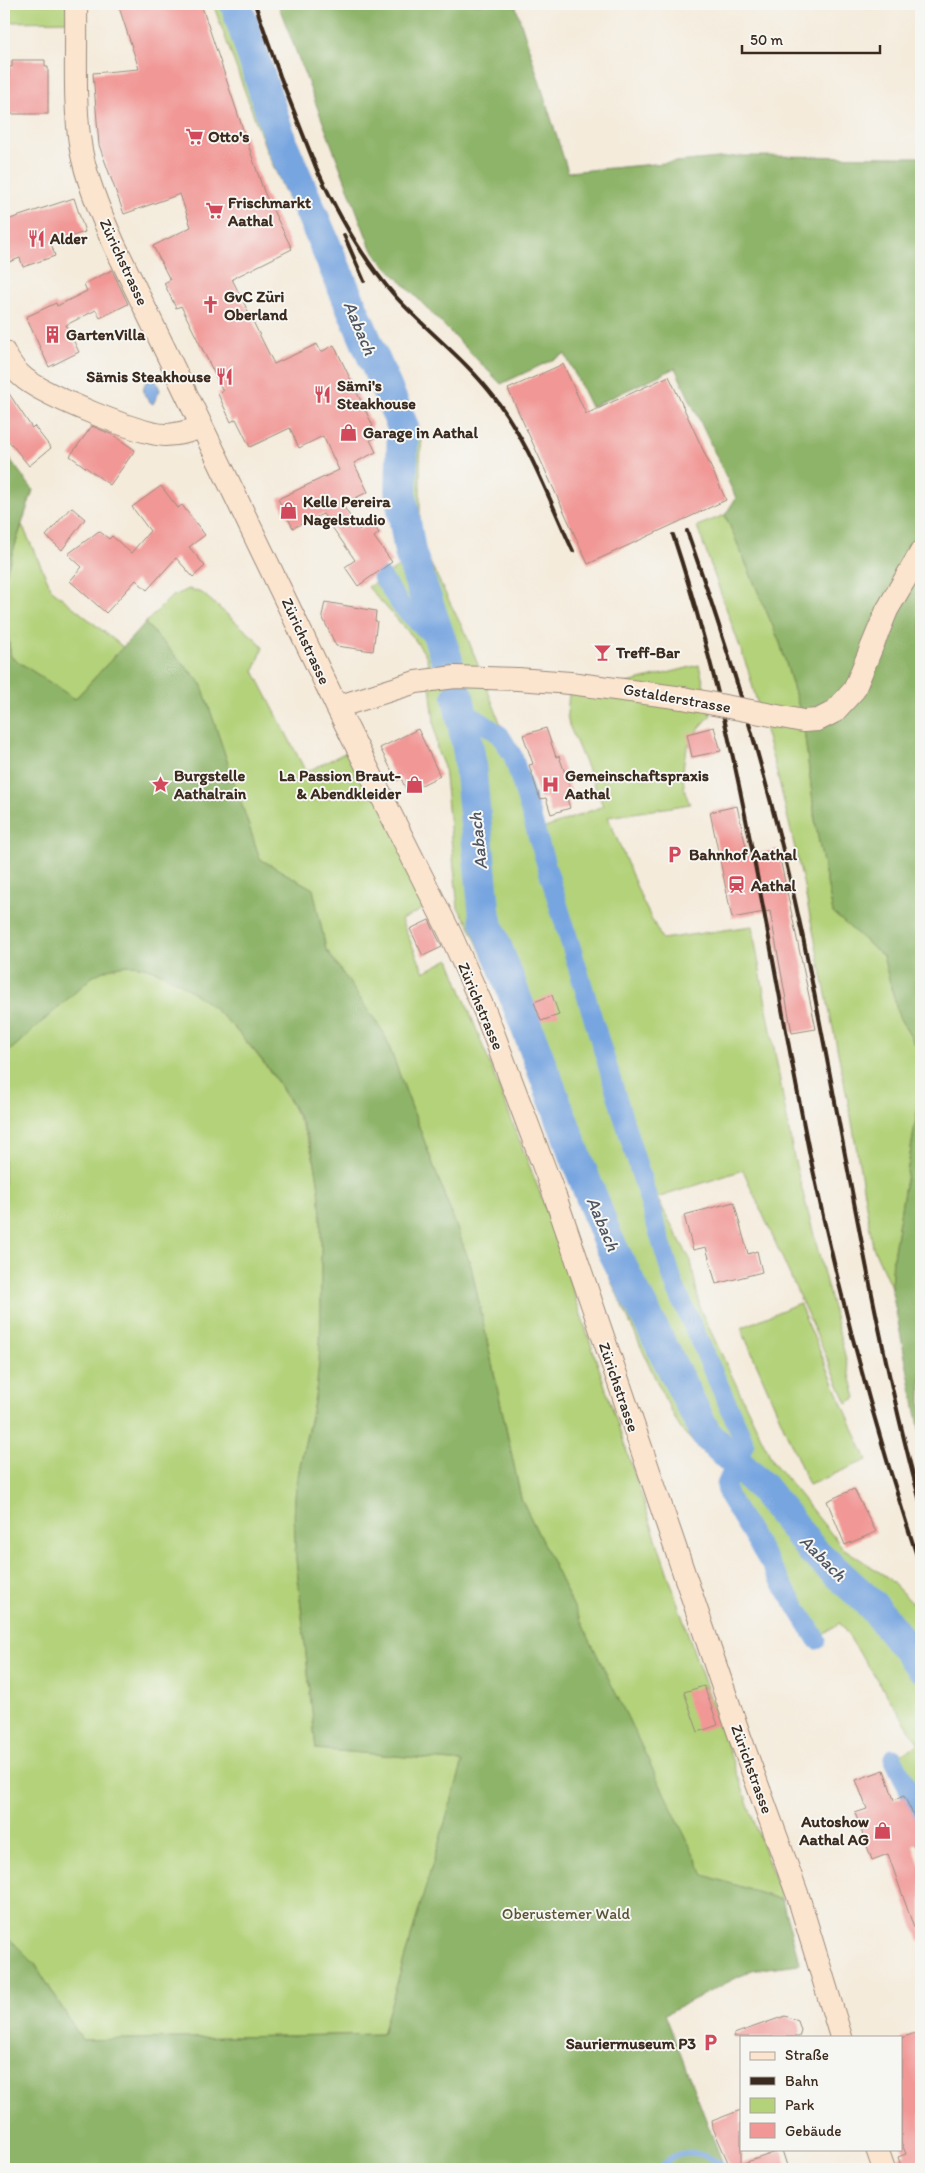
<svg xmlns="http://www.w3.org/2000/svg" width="925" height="2173" viewBox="0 0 925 2173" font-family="Itim,sans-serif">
<rect width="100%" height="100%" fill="#f6f6f2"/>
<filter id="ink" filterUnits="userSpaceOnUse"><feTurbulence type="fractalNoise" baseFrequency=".02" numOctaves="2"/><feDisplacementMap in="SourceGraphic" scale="10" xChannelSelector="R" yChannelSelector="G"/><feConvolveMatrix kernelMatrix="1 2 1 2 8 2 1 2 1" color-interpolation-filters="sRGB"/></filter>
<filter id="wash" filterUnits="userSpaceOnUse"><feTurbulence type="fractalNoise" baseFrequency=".0096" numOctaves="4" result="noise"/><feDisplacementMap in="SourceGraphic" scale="20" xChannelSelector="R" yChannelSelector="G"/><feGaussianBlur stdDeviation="1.12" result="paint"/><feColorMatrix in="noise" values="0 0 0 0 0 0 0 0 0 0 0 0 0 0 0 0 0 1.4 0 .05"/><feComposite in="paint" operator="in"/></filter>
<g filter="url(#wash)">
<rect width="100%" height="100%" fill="#f4ebdb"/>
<path fill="#b3d279" stroke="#777e4c" d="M4,4H76L77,21L4,22Z
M213,4H246L303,162L351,280L422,441L420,455V542L468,639L513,756L535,832L603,806L569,725L567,714L570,683L612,687L699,665L711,715C705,722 698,729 693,736C681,755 680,786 690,804L608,817L643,902L662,939L752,926L794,1158L856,1398L847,1403L743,1170L657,1198L691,1261L700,1309L773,1462L843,1548L887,1577L921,1612V1822L890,1761L919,1744L840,1623L814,1640L726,1501L723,1486L728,1472L702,1452L680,1428L661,1391L596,1248L493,979L468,923L458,908L444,767L437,750L427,657L413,637L368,587L400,566L392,531L391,428L267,152Z
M725,515L780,643L803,721L816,827L833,913L883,956L899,1017L921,1054V1089L893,1257L891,1287L873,1247L851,1116L803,882L778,777L748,670L697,526Z
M22,525L52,590L123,647L75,699L11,657L4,610V579Z
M189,589L202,593L258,641L263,648L254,671L306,772L357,747L435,903L401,920L424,972L449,959L542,1198L694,1652L782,1900L704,1876L521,1498L471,1266L384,1033L326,949L313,889L260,859L201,683L145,623L171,597Z
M122,964C165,965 206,997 234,1028C271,1068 307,1119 317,1174C323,1209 321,1245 321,1280C321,1314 322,1351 317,1385C311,1420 301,1454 296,1489C293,1509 295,1530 295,1550L316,1749L463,1762L382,2034L82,2040L35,1964L4,1933V1056L92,977L106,968Z
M799,1303L867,1460L809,1485L741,1328Z"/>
<path fill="#8eb469" stroke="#646f44" d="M278,4H515L568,172L740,156L921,157V1054L899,1017L883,956L833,913L816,827L803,721L780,643L725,515L736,498L675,368L591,407L565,354L501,384L380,260L370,246Z
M4,451L33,490L4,579Z
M4,610L11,657L75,699L145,623L201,683L260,859L313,889L326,949L384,1033L471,1266L521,1498L704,1875L782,1900L800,1964L752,1970L665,2014L725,2169H4V1933L35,1964L82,2040L382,2034L463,1762L316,1749L295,1550C295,1530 293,1509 296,1489C301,1453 313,1418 317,1382C321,1346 321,1309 321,1272C321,1228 323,1184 309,1141C292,1092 240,1026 198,996C163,971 133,952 92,977L4,1056Z
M921,1089V1437L891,1287L893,1257Z"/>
<path fill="#77a5e0" stroke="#59687f" d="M153,375L160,390L153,404C140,396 141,383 153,375Z"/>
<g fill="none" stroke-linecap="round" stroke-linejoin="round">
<path stroke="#77a5e0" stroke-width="5.5" d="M660,2169C678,2143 707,2153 729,2169"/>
<path stroke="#77a5e0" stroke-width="19" d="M382,577L402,607L444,647
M461,708L500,735L513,756L674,1284L745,1443L726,1485L728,1496L817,1640
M893,1758L921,1816"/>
<path stroke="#77a5e0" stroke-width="32" d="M236,4L281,142L403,427L401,497L410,552L447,660
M458,696L469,754L485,918L607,1238L706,1434L762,1487L811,1549L872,1605L921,1666"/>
</g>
<g id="blocks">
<path fill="#f19795" d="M118,4H201L264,192L292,249L232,279L274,364L317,344L321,352L334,345L373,426L371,427L376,437L370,440L376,452L354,463L368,492L342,504L359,530L371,521L379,533L374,537L392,562L358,586L345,567L355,560L323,514L293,528L278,499L339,470L323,436L299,448L290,428L250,447L236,419L231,422L218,394L223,391L181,306L176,308L164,283L170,280L153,246L191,227L180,194L124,214L99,145L93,73L139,69Z
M12,60H45V67H48V114H9V67H12Z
M74,198L85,232L51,243L55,256L23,267L20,258L4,264V221Z
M112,270L128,304L100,318L96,310L66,325L79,352L49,367L26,317L56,303L57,306L87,291L84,284Z
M563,364L586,414L669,376L726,500L588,564L508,389Z
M4,386L32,428L34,426L51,448L29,466L4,435Z
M92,426L113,435L135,450L110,485L70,456Z
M161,486L178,508L182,505L205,535L189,547L205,566L193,577L176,558L147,590L136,580L106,613L70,581L82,567L68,554L99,531L109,539L112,536L131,553L150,531L132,507Z
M71,507L85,519L62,550L46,536Z
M325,602L376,611L375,621H377L373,651L336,646L322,616Z
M714,727L721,751L692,757L687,734Z
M546,728L556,757L559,756L571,790L565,792L570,808L551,814L546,798L540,799L529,765L533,764L523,735Z
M418,729L440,776L407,792L401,778L397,781L380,748Z
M737,806L748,856L778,849L816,1029L792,1033L770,911L732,918L710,812Z
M429,920L442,947L423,956L410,929Z
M552,995L559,1015L541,1021L534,1002Z
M734,1202L748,1254L757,1251L762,1272L716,1284L706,1247L693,1250L684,1215Z
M854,1489L876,1532L845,1545L827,1501Z
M704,1686L718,1725L698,1732L684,1692Z
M884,1770L894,1800L904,1796L921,1830V1842L913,1845L921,1868V1941L919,1942L888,1854L872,1860L855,1813L867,1809L856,1780Z
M785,2016L798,2021L801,2030L799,2037H734V2034Z
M921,2031V2169H902L898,2157L906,2154L901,2142V2038Z
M741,2110V2164L782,2150L788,2169H731L713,2128L712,2121Z"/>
</g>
</g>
<g filter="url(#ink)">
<use href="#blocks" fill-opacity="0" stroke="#988a7c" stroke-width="1"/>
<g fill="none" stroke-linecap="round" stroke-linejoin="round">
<defs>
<path id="secondary" d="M76,4C77,52 73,102 81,150C87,182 101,215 114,244L337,707L450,933L486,1014L556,1199L740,1737L798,1896L841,2037
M4,352C9,362 16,372 25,379C47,396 138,434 165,435C178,435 190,431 202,427
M337,707L416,682L455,677L518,679L570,683L683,698
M803,721L818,720L834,712L854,690L887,610L921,552
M877,2149L884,2169"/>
</defs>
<use href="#secondary" stroke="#988a7c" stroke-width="24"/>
<use href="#secondary" stroke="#fce5cf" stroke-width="22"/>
<path stroke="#3b2a1e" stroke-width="4" d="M255,4L280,76L319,175
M317,169C338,215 362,259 396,297C428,332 466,360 494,397C529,442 549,500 573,551
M344,235L364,281
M687,531C733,662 773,796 802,933C842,1124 870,1317 921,1505
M673,535C740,737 768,948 810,1156C839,1296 876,1433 921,1568"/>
<defs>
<path id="secondary-bridge" d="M683,698L803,721"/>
</defs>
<use href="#secondary-bridge" stroke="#988a7c" stroke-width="24" stroke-linecap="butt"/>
<use href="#secondary-bridge" stroke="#fce5cf" stroke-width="22"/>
</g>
</g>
<defs>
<symbol id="supermarket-bare" viewBox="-9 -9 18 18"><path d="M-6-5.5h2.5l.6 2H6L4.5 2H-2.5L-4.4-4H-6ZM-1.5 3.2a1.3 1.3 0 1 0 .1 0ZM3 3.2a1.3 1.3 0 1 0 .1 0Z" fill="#d1495b" stroke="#f6f6f2" stroke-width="2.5" paint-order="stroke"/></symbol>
<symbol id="restaurant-bare" viewBox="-9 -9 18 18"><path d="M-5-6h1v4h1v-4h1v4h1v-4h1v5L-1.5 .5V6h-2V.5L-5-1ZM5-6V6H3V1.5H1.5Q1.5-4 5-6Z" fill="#d1495b" stroke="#f6f6f2" stroke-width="2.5" paint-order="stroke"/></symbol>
<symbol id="church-bare" viewBox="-9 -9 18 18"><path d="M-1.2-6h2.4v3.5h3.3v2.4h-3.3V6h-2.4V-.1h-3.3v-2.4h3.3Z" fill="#d1495b" stroke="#f6f6f2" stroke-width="2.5" paint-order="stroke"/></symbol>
<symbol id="building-bare" viewBox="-9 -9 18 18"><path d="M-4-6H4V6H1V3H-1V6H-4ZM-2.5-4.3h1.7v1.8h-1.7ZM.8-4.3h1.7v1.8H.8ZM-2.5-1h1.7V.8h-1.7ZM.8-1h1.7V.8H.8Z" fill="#d1495b" stroke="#f6f6f2" stroke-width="2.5" paint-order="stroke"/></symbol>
<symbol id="shop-bare" viewBox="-9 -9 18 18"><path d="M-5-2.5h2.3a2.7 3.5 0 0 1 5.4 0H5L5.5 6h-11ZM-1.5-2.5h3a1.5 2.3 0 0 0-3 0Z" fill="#d1495b" stroke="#f6f6f2" stroke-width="2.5" paint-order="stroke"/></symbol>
<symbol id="bar-bare" viewBox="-9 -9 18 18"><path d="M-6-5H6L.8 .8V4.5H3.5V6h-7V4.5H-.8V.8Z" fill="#d1495b" stroke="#f6f6f2" stroke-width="2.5" paint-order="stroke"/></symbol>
<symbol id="sight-bare" viewBox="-9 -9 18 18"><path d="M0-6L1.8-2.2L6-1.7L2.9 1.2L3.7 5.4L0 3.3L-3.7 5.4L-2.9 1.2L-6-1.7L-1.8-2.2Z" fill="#d1495b" stroke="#f6f6f2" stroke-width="2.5" paint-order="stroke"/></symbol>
<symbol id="hospital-bare" viewBox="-9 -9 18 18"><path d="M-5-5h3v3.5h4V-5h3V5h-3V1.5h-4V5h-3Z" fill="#d1495b" stroke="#f6f6f2" stroke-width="2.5" paint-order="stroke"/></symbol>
<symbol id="parking-bare" viewBox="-9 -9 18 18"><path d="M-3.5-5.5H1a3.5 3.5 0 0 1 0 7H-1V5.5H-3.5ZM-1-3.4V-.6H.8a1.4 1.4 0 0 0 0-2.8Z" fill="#d1495b" stroke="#f6f6f2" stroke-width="2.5" paint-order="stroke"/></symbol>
<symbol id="station-bare" viewBox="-9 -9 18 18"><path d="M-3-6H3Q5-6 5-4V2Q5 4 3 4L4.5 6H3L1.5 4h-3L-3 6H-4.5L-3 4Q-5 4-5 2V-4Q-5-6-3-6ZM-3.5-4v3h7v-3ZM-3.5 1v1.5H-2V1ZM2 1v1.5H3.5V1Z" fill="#d1495b" stroke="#f6f6f2" stroke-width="2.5" paint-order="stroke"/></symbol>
</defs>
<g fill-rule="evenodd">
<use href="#supermarket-bare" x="182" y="124" width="25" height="25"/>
<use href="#supermarket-bare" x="202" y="198" width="25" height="25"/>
<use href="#restaurant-bare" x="24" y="226" width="25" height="25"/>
<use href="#church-bare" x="198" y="292" width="25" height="25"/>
<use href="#building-bare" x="40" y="322" width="25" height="25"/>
<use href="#restaurant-bare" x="212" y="364" width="25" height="25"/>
<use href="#restaurant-bare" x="310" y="382" width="25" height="25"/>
<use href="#shop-bare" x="336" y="420" width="25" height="25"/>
<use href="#shop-bare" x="276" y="498" width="25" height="25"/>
<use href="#bar-bare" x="590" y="640" width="25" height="25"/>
<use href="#sight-bare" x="148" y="772" width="25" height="25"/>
<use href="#shop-bare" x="402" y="772" width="25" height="25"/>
<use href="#hospital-bare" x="538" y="772" width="25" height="25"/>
<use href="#parking-bare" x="662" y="842" width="25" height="25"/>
<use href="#station-bare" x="724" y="872" width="25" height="25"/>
<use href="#shop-bare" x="870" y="1818" width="25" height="25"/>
<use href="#parking-bare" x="698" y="2030" width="25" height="25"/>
</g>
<g text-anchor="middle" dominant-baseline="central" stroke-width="4" stroke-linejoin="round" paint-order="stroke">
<g font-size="16" font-weight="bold" fill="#3b2a1e" stroke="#f6f6f2" text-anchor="start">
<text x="208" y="136">Otto's</text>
<text x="228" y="202">Frischmarkt<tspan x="228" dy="18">Aathal</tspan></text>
<text x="50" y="238">Alder</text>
<text x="224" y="296">GvC Züri<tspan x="224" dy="18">Oberland</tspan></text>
<text x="66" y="334">GartenVilla</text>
<text x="211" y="376" text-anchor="end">Sämis Steakhouse</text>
<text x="337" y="385">Sämi's<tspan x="337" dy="18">Steakhouse</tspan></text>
<text x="363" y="432">Garage in Aathal</text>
<text x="303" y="501">Kelle Pereira<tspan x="303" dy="18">Nagelstudio</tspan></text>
<text x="616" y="652">Treff-Bar</text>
<text x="174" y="775">Burgstelle<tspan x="174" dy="18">Aathalrain</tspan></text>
<text x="401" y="775" text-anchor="end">La Passion Braut-<tspan x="401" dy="18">&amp; Abendkleider</tspan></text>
<text x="565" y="775">Gemeinschaftspraxis<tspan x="565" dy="18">Aathal</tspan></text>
<text x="689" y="854">Bahnhof Aathal</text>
<text x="751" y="885">Aathal</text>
<text x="869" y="1821" text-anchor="end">Autoshow<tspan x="869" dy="18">Aathal AG</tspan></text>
<text x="696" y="2043" text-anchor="end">Sauriermuseum P3</text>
</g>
<g font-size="16" fill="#3b2a1e" stroke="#f6f6f2">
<text transform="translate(124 262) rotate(65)">Zürichstrasse</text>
<text transform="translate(306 641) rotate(65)">Zürichstrasse</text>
<text transform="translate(677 698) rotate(10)">Gstalderstrasse</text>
<text transform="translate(481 1006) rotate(67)">Zürichstrasse</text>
<text transform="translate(619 1387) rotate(71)">Zürichstrasse</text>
<text transform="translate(752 1769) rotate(70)">Zürichstrasse</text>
</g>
<g font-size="16" fill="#595435" stroke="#f6f6f2">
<text x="566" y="1913">Oberustemer Wald</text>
</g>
<g font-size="18" font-style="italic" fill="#505562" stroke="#f6f6f2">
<text transform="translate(360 328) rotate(67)">Aabach</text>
<text transform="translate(478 841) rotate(-96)">Aabach</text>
<text transform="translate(603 1224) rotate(67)">Aabach</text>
<text transform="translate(823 1558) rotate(45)">Aabach</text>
</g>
</g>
<rect width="925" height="2173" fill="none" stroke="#f6f6f2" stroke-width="20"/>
<rect x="740" y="2036" width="162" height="115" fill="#f6f6f2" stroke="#aba49d"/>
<rect x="750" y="2052" width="25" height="8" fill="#fce5cf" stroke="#aba49d"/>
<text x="785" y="2060" font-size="15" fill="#3b2a1e">Straße</text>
<rect x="750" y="2077" width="25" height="8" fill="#3b2a1e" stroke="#aba49d"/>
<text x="785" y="2086" font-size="15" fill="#3b2a1e">Bahn</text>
<rect x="750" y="2098" width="25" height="15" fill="#b3d279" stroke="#aba49d"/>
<text x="785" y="2110" font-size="15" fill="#3b2a1e">Park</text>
<rect x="750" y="2123" width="25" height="15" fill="#f19795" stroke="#aba49d"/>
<text x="785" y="2136" font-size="15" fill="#3b2a1e">Gebäude</text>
<path d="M742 45v8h138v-8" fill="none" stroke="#3b2a1e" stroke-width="2.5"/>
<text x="750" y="45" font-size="15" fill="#3b2a1e" stroke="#f6f6f2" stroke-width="4" paint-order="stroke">50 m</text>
</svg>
